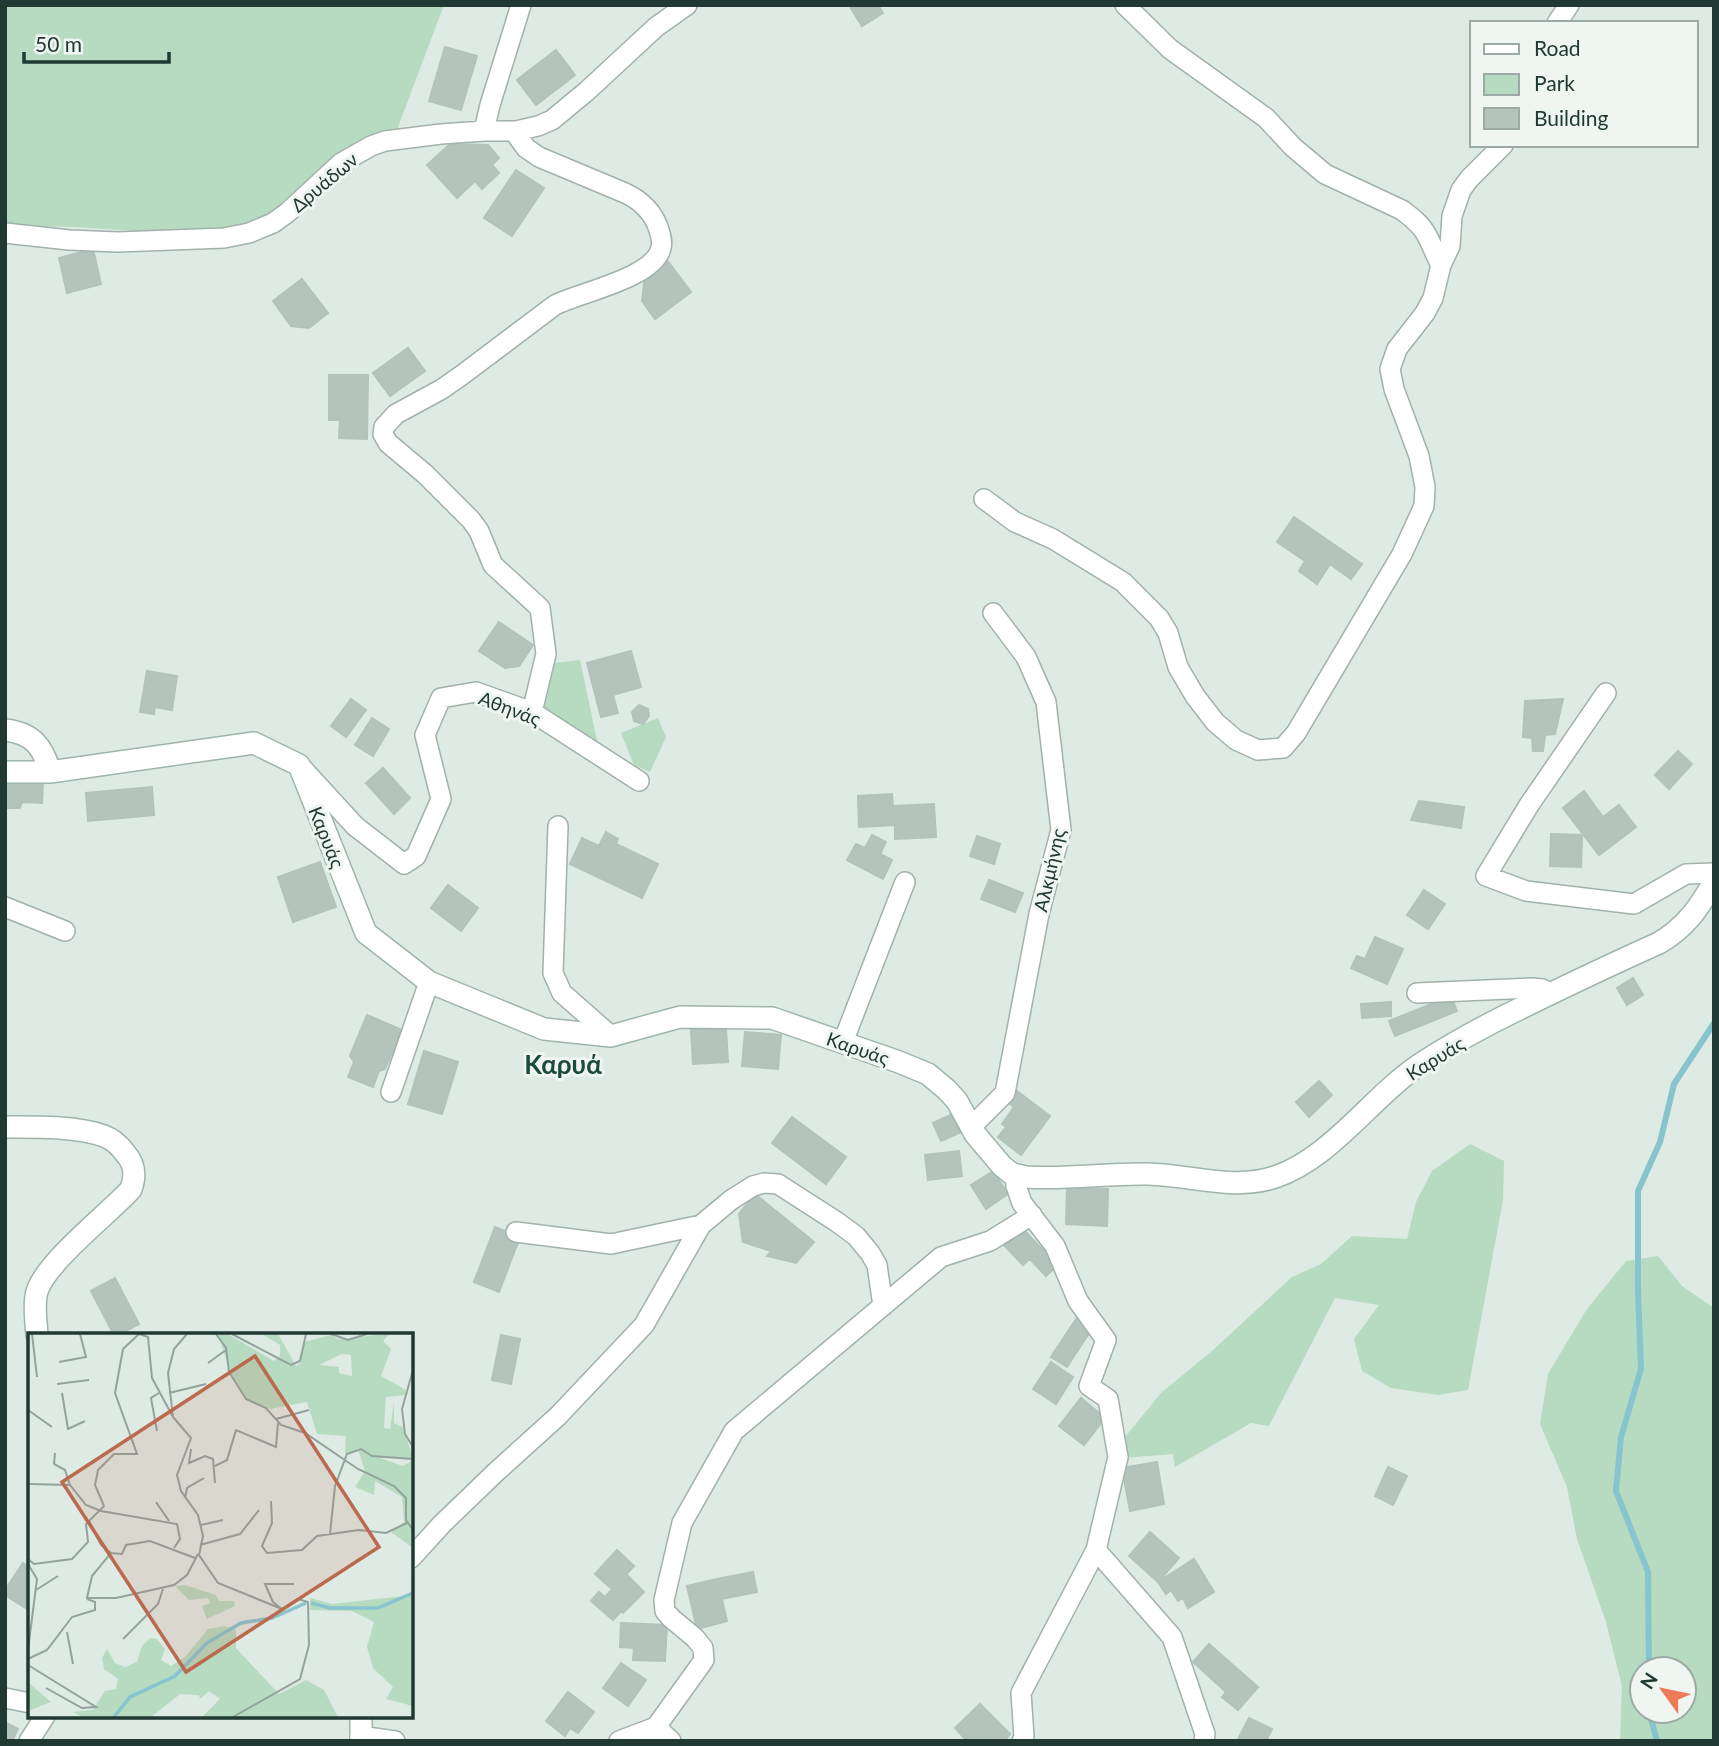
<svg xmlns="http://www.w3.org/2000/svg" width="1719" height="1746" viewBox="0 0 1719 1746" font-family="Lato,sans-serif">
<rect width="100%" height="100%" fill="#deeae4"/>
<path fill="#b7dbc0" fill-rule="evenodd" d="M5,5H444L398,127L399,136L287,210L215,236L75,227L15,226L5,224Z
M580,660L598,745L543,713L555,663Z
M658,718L666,737L650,772L634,765L621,733Z
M1470,1144L1504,1161L1503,1200L1468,1390L1438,1395L1391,1388L1362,1371L1354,1339L1379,1305L1335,1298L1269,1426L1251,1423L1175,1467L1173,1454L1123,1458L1121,1442L1161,1393L1212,1351L1292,1277L1321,1264L1352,1236L1407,1239L1416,1202L1432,1171Z
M1658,1256L1682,1286L1714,1308V1741H1620L1622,1686L1606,1622L1577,1539L1567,1487L1540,1424L1548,1374L1587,1309L1626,1261ZM1684,1669V1711H1642V1669Z"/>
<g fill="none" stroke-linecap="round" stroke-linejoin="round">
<path stroke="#87c4ce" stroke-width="6" d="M1649,1669L1648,1572L1616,1491L1621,1437L1641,1369L1638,1290V1191L1660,1142L1674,1084L1714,1023
M1651,1711V1719L1657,1741"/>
</g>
<path fill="#b4c4bd" stroke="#b1c3bb" stroke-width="2" d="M849,5H878L883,13L862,26Z
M445,47L477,56L461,110L429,101Z
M556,50L575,75L536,105L517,80Z
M450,144L488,145L499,158L492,165L499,173L482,189L475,181L457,198L427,165Z
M516,170L544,188L512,236L484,218Z
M93,249L101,284L67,293L59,258Z
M667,260L691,292L655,319L642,301L645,276Z
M302,279L328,313L309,328L291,326L273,301Z
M408,348L425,371L390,396L373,373Z
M329,375H368L367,439L339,438L340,420H329Z
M1294,517L1362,564L1351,579L1330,564L1317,584L1299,571L1305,561L1277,542Z
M499,622L533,645L519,666L505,668L479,651Z
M631,651L641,687L613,695L618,713L601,717L587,663Z
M147,671L177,676L172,710L155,707L154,714L140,712Z
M351,699L366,710L346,737L331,726Z
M1563,699L1555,734L1545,735L1543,751H1533L1532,738L1523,737L1525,701Z
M639,705L648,709L649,716L643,724L634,721L632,712Z
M372,718L389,729L373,756L355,745Z
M1678,751L1692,764L1669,789L1655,775Z
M383,768L410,798L394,814L366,783Z
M5,781L43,783L42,803L22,802L20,808H5Z
M152,787L154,815L88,821L86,793Z
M1584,791L1603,817L1619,805L1636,827L1599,855L1563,808Z
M892,794L893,806L934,804L936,837L895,839V825L859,827L858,796Z
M1419,801L1464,807L1461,828L1411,820Z
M606,832L618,839L616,844L658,864L642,898L570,864L582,838L599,846Z
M1551,834L1582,835L1581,867L1550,866Z
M872,835L886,842L880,854L892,860L883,879L847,860L856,844L865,848Z
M977,836L1000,844L994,864L970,856Z
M320,862L336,907L293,922L278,877Z
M989,880L1023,893L1015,912L981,899Z
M448,885L478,908L461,931L431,908Z
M1424,890L1445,904L1428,929L1407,915Z
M1375,937L1403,949L1387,984L1351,968L1357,956L1365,959Z
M1633,978L1643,995L1627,1005L1617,988Z
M1451,996L1457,1011L1395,1036L1389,1021Z
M1391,1002V1016L1362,1018L1361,1004Z
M367,1015L402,1030L385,1069L379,1071L373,1087L348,1077L354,1062L350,1056Z
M726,1028L728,1062L693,1064L691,1030Z
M745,1032L781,1035L778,1069L742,1066Z
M424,1051L458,1062L442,1114L408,1104Z
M1319,1081L1332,1095L1309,1117L1296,1102Z
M1017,1091L1050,1116L1021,1155L998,1137L1006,1127L1002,1124L1014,1107L1008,1102Z
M952,1114L961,1132L941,1141L933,1123Z
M792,1117L846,1157L826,1184L772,1143Z
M959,1151L962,1176L928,1180L925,1155Z
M993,1171L1008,1194L986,1209L971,1185Z
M1067,1188L1108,1189L1107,1226L1066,1224Z
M755,1194L814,1242L796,1263L767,1256L771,1251L743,1242L739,1214Z
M495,1227L520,1237L499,1292L474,1282Z
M1022,1228L1041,1248L1023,1265L1004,1245Z
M1044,1245L1060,1263L1046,1276L1029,1258Z
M115,1278L139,1324L118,1335H114L91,1291Z
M1076,1319L1089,1333L1067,1367L1051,1357Z
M501,1335L520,1339L511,1384L492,1380Z
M1051,1362L1073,1377L1056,1404L1033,1389Z
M1081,1398L1105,1418L1084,1445L1059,1426Z
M1157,1462L1164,1504L1130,1511L1122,1468Z
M1388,1467L1407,1476L1393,1505L1375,1496Z
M1150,1532L1179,1558L1158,1582L1129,1556Z
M617,1550L634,1566L612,1589L595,1574Z
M1194,1559L1214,1592L1188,1608L1183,1598L1178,1601L1171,1590L1166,1594L1158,1582Z
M23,1563L30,1568V1611L5,1595V1590Z
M753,1572L757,1592L721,1599L717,1579Z
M626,1574L644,1592L623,1613L605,1597Z
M717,1579L723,1604L693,1612L687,1586Z
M599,1592L621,1611L613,1620L591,1601Z
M723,1604L727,1621L697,1629L693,1612Z
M621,1623L667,1625L665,1661L633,1660L634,1648L620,1647Z
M1209,1644L1258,1687L1238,1710L1222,1697L1226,1692L1193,1662Z
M621,1663L646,1680L628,1706L603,1688Z
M568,1692L594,1712L578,1733L570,1728L565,1736L546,1721Z
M980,1704L1010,1734L1004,1741H967L955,1728Z
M1249,1718L1272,1729L1266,1741H1237Z
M5,1722L18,1729L12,1741H5Z"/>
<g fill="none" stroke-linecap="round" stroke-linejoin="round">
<defs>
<path id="street" d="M1125,5L1170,49L1266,118L1293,147L1325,174L1402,210C1411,217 1421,224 1426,234C1432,244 1435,255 1441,265
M1557,23L1569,5
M484,131L490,105L521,5
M516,131L518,137L526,148L539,157L625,193C640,200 652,211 658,227C660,233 663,241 661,248C654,278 581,292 555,305L462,375L442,389L396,414L384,427L383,434L388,443L425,474L471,520L479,531L493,565L540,608L546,654L532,712
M5,233L69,240L118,242L224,238L249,233L273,223L287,213L341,163L371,146L385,141L441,134L484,131H516L538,126L552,120L587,91L656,27L687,5
M984,499L1015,522L1053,539L1123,582L1159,618L1168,633L1178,667L1195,696L1215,722L1236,740L1258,750L1283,748L1296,733L1402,554L1424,506L1425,487L1419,456L1394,389L1390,369L1397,349L1425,313L1433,298L1441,265L1450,246L1452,216L1461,190L1469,179L1503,145
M1606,693L1529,805L1486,876L1526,891L1634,904L1686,874L1714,873
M302,768L355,826L404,864L416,856L441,799L425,735L441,698L476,692L532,712L639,781
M558,826L553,973L562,993L611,1036
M5,907L65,931
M1417,993L1532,988L1542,989L1551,993
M843,1042L905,882
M391,1092L429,982
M971,1127L1005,1093L1039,914L1061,830L1046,702L1026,657L993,613
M1015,1175L1016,1186L1022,1203L1055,1246L1078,1301L1106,1340L1089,1386L1108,1399L1118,1457L1096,1550L1021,1693L1024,1737L1022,1741
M516,1232L611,1244L701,1225
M1096,1550L1172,1637L1205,1734L1204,1741
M411,1558L442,1524L496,1472L558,1416L644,1325L701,1225L731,1200L753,1186L764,1183L778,1184L837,1222L856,1236L870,1253L877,1265L883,1306
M5,1698L30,1703
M656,1727L704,1660L703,1648L695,1638L671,1618L665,1611L664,1600L682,1523L734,1431L941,1257L990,1241L1032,1215
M360,1736L395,1741
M29,1741L45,1716
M619,1741L656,1727L671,1741"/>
<path id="secondary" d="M5,730C33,733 43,747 50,772
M5,772H50L254,743L299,765L366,933L429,982L544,1029L611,1036L680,1017L772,1018L899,1062L928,1074L947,1090L957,1101L975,1134L1002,1166L1012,1174L1026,1177C1067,1180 1108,1173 1148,1174C1192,1175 1232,1191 1275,1177C1332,1158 1373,1095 1422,1063C1453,1043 1486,1025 1519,1009C1566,986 1612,964 1659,943C1686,927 1698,909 1714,882
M5,1127C34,1127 77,1126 104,1136C112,1139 120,1146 125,1153C135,1164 136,1175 131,1189C109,1214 40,1266 36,1296C34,1308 36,1322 37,1335
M361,1716V1741"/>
</defs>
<use href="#street" stroke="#a1b1ab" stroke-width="22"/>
<use href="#secondary" stroke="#9eb5ac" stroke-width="24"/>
<use href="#street" stroke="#fff" stroke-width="19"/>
<use href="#secondary" stroke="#fff" stroke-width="21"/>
</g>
<g text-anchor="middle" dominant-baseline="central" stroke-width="6" stroke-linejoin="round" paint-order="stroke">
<g font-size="19" fill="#203932" stroke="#eff6f2">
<text transform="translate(324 182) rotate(-40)">Δρυάδων</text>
<text transform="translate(510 708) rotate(21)">Αθηνάς</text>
<text transform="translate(327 837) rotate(68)">Καρυάς</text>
<text transform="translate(1049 870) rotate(-77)">Αλκμήνης</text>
<text transform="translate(858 1048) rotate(19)">Καρυάς</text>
<text transform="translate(1435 1058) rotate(-32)">Καρυάς</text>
</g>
<g font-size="26" font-weight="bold" fill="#1d4a3e" stroke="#eff6f2">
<text x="563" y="1064">Καρυά</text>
</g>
</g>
<g transform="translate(28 1333)">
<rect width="385" height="385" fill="#deeae4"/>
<path d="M190,1H200L246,28L252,23V12L234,1H250L268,33L273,30L276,9L303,2L309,6L361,1L355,8L363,16L353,43L378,57L377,62L358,64L356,95L362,96L366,69V90L375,94L385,125H352L375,133L385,127V215L363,199L376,189L374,164L347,148L346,162L327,154L337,138L330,116L317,121L318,103L289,101L279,69L242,76L220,68L203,41ZM314,21L323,22L324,43L311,40V34L291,32ZM157,252L188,262L191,268H206L207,273L179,286L174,273L182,270L180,265L161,267L147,253ZM385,262V373L358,366L365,354L345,335L339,314L346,289L324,278L282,277V265L304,271ZM197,293L208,297V315L251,361L278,347L296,357L310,384H174L192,366L181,358L172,366L171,362L152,361L123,384H54L45,379L65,377L77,358L88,356L90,346L76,336L74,325L79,316L87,330L97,334L109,329L114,313L122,305L129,306L137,316L133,327L143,333L157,324L180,296ZM0,349L17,364L23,369L0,378Z" fill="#b7dbc0" fill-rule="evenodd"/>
<path fill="none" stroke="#87c4ce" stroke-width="3.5" d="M283,270L302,275H350L385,260M86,384L102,364L147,343L179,310L213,290L244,285L278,270"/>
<path fill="none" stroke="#92a39d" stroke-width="2" d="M4,1L9,44M188,1L198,15L201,39L218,66L238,75L253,92L277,100L330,136L366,153L378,165V187L385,197M204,1L263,32L272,28L278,1M303,1L320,7L339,1M31,29L58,24L52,1M180,30L198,17M385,37L374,76L377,101L385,114M29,51L61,47M34,60L40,96L57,88M141,60L178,51M0,77L24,94M145,84L163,105L149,142L153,158L170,182L175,203L171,222L190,250L254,276M145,84L140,40L146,16L159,1M248,86L281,77M129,98L123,65L131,60M163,116L161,130L177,123L185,126L187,150M27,120L26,131L37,137L42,152M187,133L199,127L208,97L248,114L250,90M0,151L42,152L58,172L73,178L149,191L152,206L146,215M157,165L159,155L176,145M243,168L244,190L234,213L239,220L274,217L289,203L331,197L358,200L379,190M128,169L141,188M61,188L73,212L83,220L64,243L59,265H88L146,252L159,242L170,221M173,192L195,187M302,201L307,153L319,121L333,116L344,123L385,126M172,212L212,201L231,177M83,220L94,221L98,212L122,208L167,225M0,226L6,231L44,226L60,209L58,191L76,173L67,152L70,137L86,121H109L87,60L95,16L111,1L120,4L124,45L145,84M0,231L9,246L0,317M8,257L30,243M254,276L245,269L237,251H266M39,299L45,331M95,306L130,271L135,256M0,326L19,317L44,284L67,277V269L59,266M0,332L68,374L54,375L18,355M205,384L272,346L281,312L280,269L270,266L254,276"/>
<path fill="#bb6a4e" fill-opacity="0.15" stroke="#bb6a4e" stroke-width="3.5" d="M227,23L351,214L158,339L34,149Z"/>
<rect width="385" height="385" fill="none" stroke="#203932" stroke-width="3.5"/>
</g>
<rect width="1719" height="1746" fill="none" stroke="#203932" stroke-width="14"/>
<rect x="1470" y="21" width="228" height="126" fill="#eff6f2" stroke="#9caaa5" stroke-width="2"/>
<rect x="1484" y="44" width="35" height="10" fill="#ffffff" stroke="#9caaa5" stroke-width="2"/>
<text x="1534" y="56" font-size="21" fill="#203932">Road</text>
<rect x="1484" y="74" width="35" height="21" fill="#b7dbc0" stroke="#9caaa5" stroke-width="2"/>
<text x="1534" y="91" font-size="21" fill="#203932">Park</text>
<rect x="1484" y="108" width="35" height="21" fill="#b4c4bd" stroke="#9caaa5" stroke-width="2"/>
<text x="1534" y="126" font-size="21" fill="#203932">Building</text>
<g transform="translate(1663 1690) rotate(303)"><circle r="33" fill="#eff6f2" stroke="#9caaa5" stroke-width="2"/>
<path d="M0-5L12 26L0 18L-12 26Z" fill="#ef7a57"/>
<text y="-10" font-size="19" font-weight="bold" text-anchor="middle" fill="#203932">N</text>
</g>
<path d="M24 52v10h145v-10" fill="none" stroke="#203932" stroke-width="3.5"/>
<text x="35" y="52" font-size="21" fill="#203932" stroke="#eff6f2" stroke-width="5" paint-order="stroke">50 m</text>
</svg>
